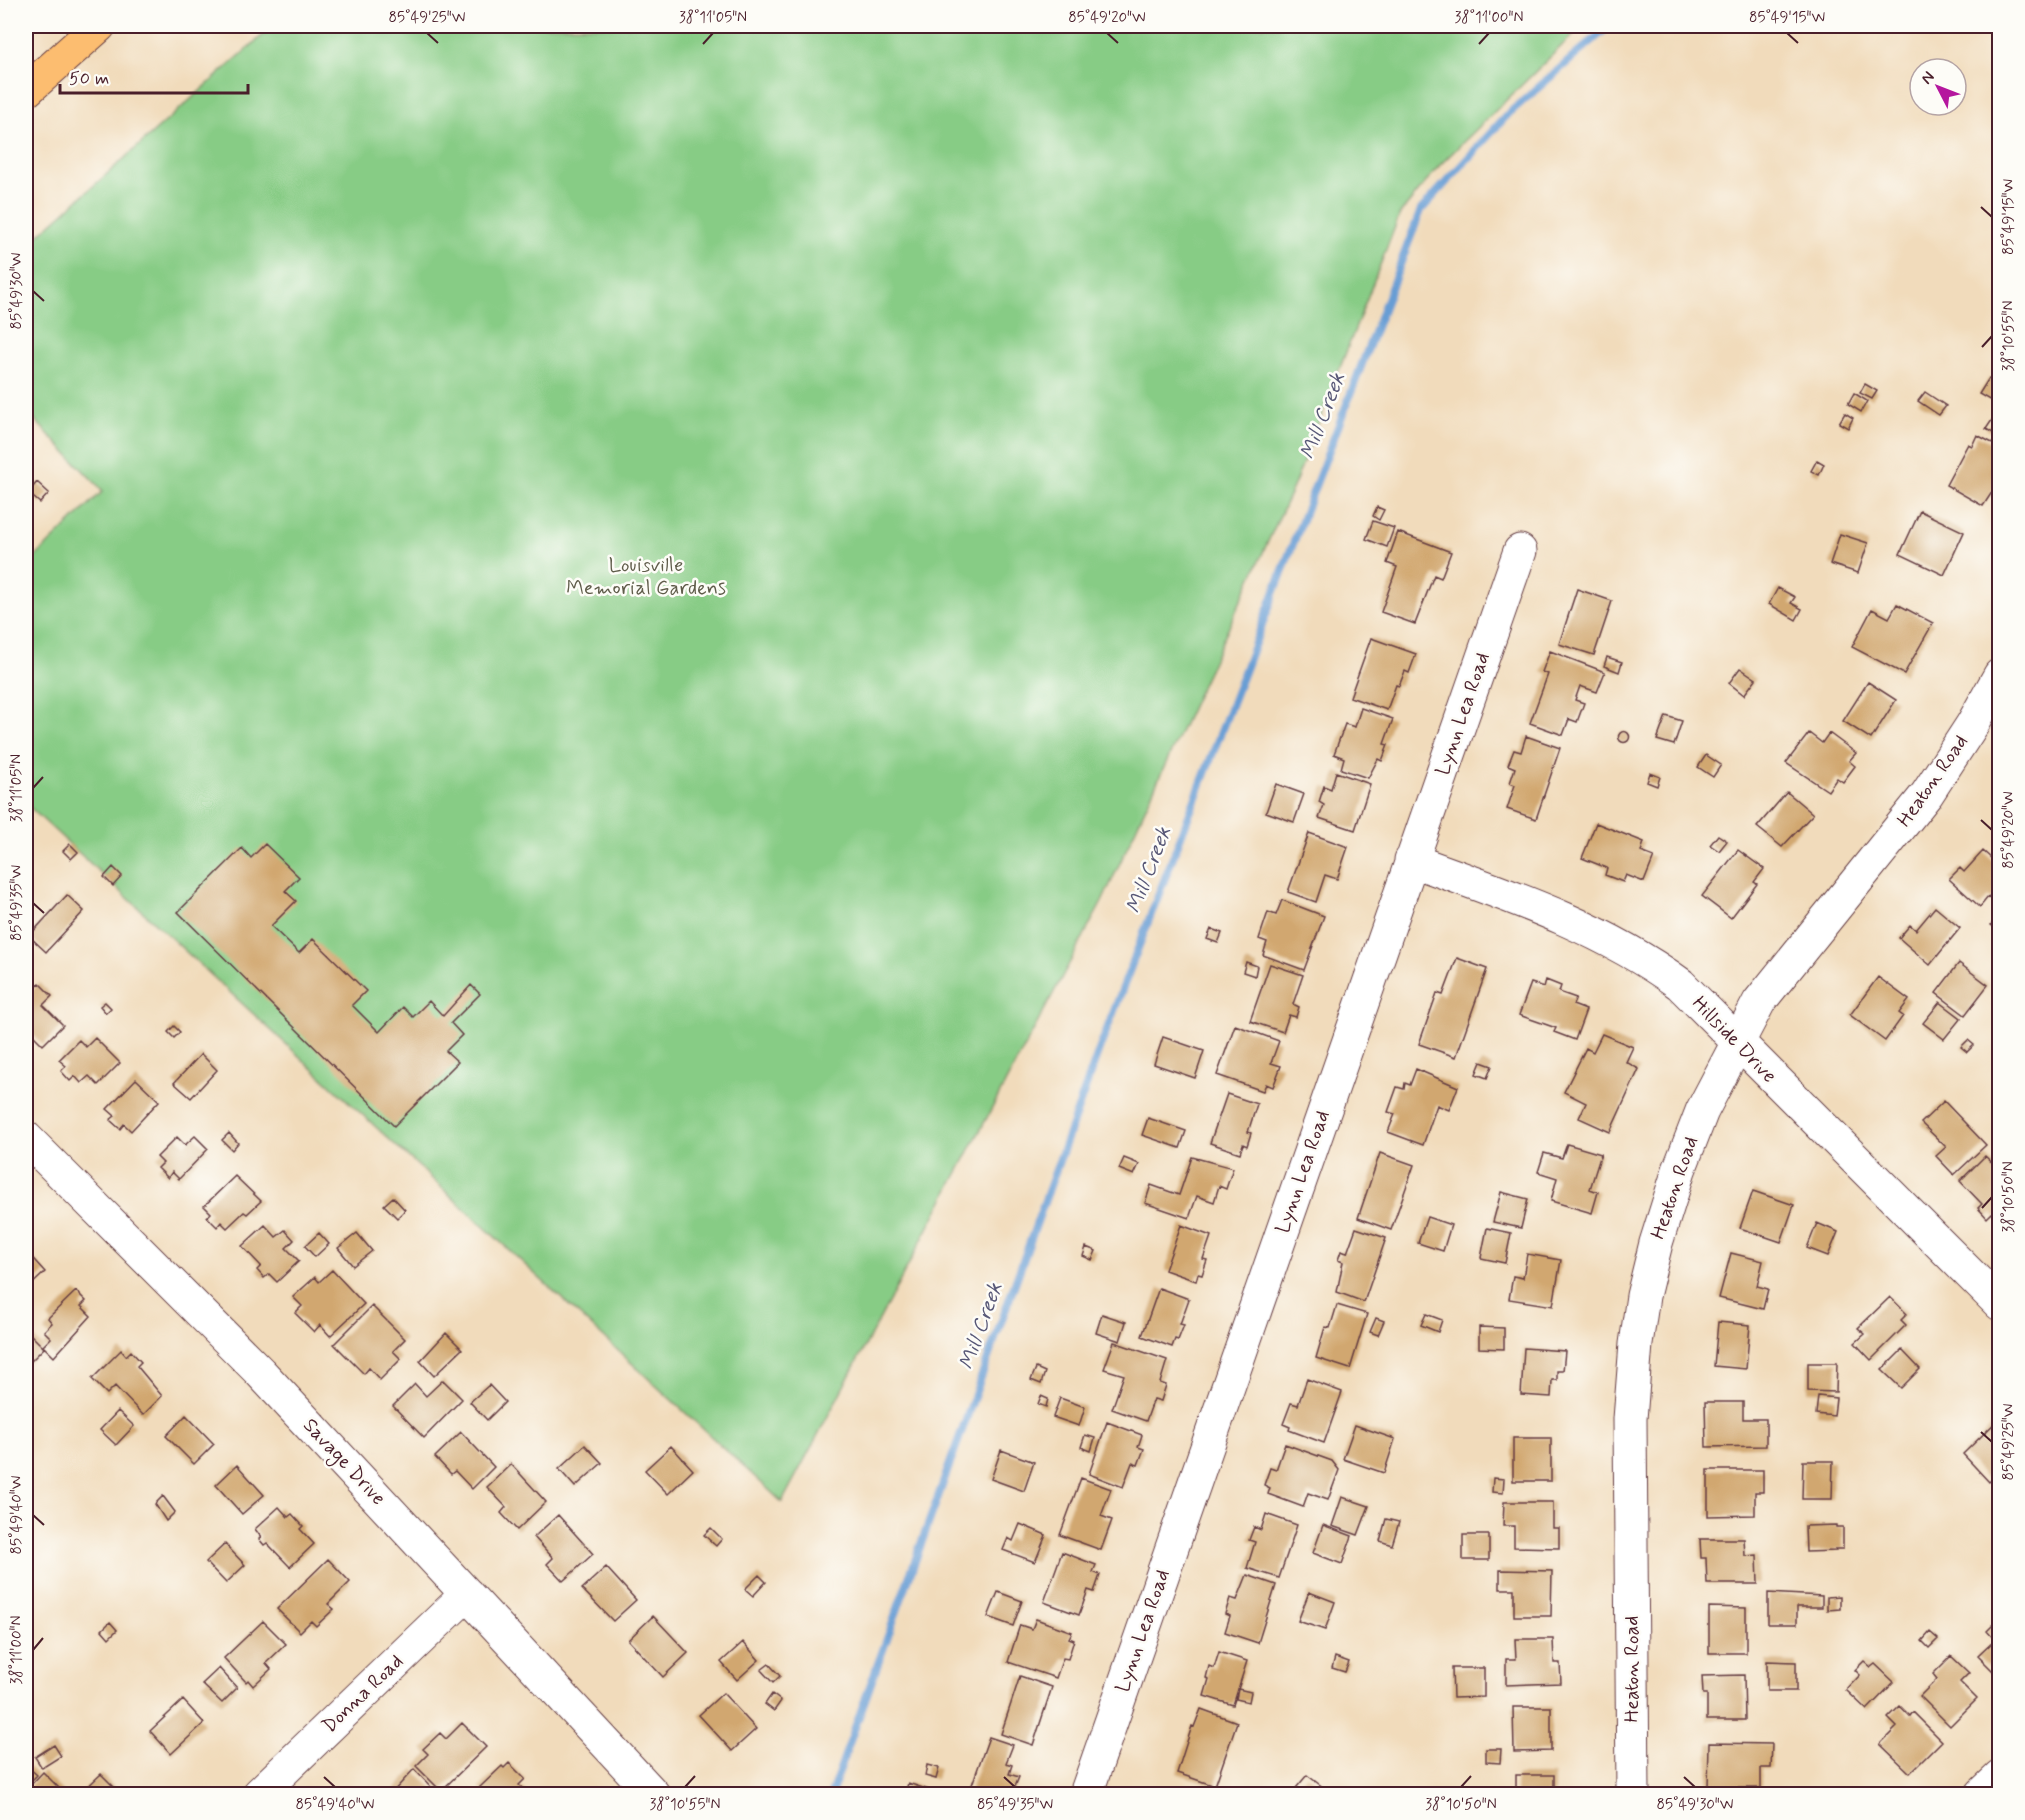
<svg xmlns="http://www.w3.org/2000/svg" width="2025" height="1820" viewBox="0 0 2025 1820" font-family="Mynerve,sans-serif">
<rect width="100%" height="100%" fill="#fdfcf7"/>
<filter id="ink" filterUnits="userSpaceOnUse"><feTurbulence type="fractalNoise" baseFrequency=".0167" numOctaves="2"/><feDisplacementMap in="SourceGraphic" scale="12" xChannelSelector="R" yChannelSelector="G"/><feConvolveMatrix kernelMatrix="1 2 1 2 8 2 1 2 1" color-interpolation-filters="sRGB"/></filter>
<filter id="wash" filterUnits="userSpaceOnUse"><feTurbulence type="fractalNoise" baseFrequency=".008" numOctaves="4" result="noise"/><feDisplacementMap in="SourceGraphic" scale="24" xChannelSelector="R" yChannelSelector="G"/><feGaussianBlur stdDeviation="1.35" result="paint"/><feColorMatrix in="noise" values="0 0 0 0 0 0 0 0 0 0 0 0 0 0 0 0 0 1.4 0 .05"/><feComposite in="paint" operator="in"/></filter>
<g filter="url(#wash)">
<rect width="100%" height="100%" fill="#f1dbbb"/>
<path fill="#87cc85" stroke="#687658" stroke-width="1.5" d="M273,26H1582L1440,165L1400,214L1295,483L1102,902L782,1502L26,804V566L103,491L26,411V246Z"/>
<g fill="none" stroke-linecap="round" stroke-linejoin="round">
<path stroke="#689dd4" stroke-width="8" d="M831,1794L1099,1050L1421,210L1508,114L1609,26"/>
</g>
<g id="blocks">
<path fill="#d1a76f" d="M1989,378L2000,385V406L1979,394Z
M1865,384L1877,391L1872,399L1860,393Z
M1925,392L1946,406L1939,415L1918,401Z
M1854,393L1867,401L1861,412L1848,404Z
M2000,408V437L1986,429Z
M1845,413L1853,418L1848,428L1839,423Z
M1977,435L2000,447V480L1983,506L1946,485L1968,444L1972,446Z
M1817,460L1824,464L1819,475L1811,471Z
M37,482L49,493L40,503L28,493Z
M1377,507L1384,510L1379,520L1373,516Z
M1920,511L1964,532L1944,575L1900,554Z
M1373,521L1394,528L1387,547L1366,539Z
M1398,532L1451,552L1441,578L1434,575L1415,624L1381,612L1397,567L1387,563Z
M1840,534L1868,543L1858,573L1830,564Z
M1778,588L1795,597L1791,603L1802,609L1796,620L1769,604Z
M1577,589L1612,601L1594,655L1559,644Z
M1897,604L1933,623L1904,674L1852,647L1872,609L1889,618Z
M1371,638L1416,654L1409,673L1405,671L1399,686L1396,685L1387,710L1350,697Z
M1550,651L1605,672L1597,692L1580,686L1575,700L1584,703L1577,722L1569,719L1563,735L1530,723L1548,674L1542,672Z
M1607,657L1622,662L1619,672L1604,666Z
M1740,668L1756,679L1744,695L1729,683Z
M1868,682L1896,700L1871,739L1843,721Z
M1361,708L1393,719L1384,744L1388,745L1382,761L1378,759L1368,778L1341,769L1344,758L1334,754L1345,724L1355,727Z
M1666,716L1682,721L1674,745L1657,740Z
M1618.5 737a5.5 5.5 0 1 1 11 0a5.5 5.5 0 1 1-11 0Z
M1809,733L1822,743L1829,733L1856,753L1849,761L1855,766L1843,782L1837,778L1828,791L1786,763Z
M1526,736L1560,748L1536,819L1507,809L1515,785L1510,783L1515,768L1508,765L1514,750L1521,752Z
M1706,755L1721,765L1713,777L1698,767Z
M1336,772L1370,784L1355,830L1319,818L1324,805L1319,802L1324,786L1331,789Z
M1650,773L1660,777L1657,786L1647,782Z
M1276,784L1304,794L1294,822L1266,812Z
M1787,792L1813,814L1782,847L1757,827Z
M1596,823L1644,842L1641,852L1654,857L1644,882L1626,875L1623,882L1605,875L1607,868L1582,858Z
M1309,833L1348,847L1337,879L1325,875L1316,902L1288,892Z
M1718,835L1727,841L1719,851L1710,845Z
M70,844L78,852L71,859L63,851Z
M265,844L299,877L285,891L296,901L271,926L299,953L313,939L366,991L352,1005L379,1032L403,1007L413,1017L429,1001L443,1016L471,985L480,994L451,1023L462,1035L446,1051L458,1062L394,1126L178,912L242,848L251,858Z
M1738,850L1764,869L1754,882L1757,884L1731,918L1702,896Z
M1983,851L2000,866V907L1988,897L1980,907L1949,879L1960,868L1964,872Z
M113,867L122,876L113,886L104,877Z
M67,895L84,911L46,952L29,936Z
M1282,900L1324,916L1304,970L1263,955L1267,942L1259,939L1268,912L1276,915Z
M1935,907L1960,928L1930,965L1899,938L1910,925L1916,930Z
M2000,914V932L1991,925Z
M1211,929L1222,933L1218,943L1207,939Z
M1457,958L1487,969L1456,1057L1419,1044L1437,993L1443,995Z
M1246,962L1257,966L1255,976L1243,972Z
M1959,963L1988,985L1965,1015L1936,993Z
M1270,964L1303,975L1293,1004L1299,1007L1296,1017L1289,1015L1283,1032L1250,1021Z
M1878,977L1909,1000L1899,1013L1903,1016L1885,1041L1850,1015Z
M1546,980L1561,986L1559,992L1576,998L1573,1005L1586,1010L1575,1040L1554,1032L1556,1028L1519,1015L1531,983L1544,987Z
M39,983L52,996L43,1005L63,1025L43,1045L26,1028V997Z
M105,1002L111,1008L106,1013L100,1006Z
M1940,1002L1961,1018L1944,1039L1923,1023Z
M1235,1025L1279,1041L1271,1063L1281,1066L1273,1087L1266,1084L1263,1091L1217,1075Z
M174,1026L180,1032L174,1038L168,1032Z
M1602,1034L1633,1047L1626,1062L1639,1069L1610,1132L1579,1118L1586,1103L1564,1092L1586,1048L1593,1052Z
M1163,1037L1204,1051L1195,1078L1154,1064Z
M95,1038L120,1063L98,1085L89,1076L81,1083L75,1076L70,1081L61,1071L66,1066L59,1060L79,1040L86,1047Z
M1968,1040L1974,1045L1967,1052L1961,1047Z
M201,1054L217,1070L191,1098L174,1083Z
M1481,1062L1492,1066L1487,1078L1476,1074Z
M1416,1069L1458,1087L1449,1110L1437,1105L1423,1145L1388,1132L1395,1114L1388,1112L1397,1087L1404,1089L1405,1083L1410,1085Z
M136,1079L159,1101L131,1131L124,1124L120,1129L110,1120L115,1116L107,1109Z
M1227,1094L1257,1104L1248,1132L1251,1133L1247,1146L1243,1144L1240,1153L1210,1143Z
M1944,1101L1986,1145L1954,1175L1936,1156L1946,1147L1921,1123Z
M1148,1118L1186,1131L1180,1148L1142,1135Z
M229,1133L238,1143L232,1150L222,1140Z
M195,1136L208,1149L179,1179L172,1172L168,1178L158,1168L163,1163L157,1157L177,1137L185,1145Z
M1567,1144L1601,1154L1590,1189L1598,1192L1592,1213L1551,1201L1557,1178L1538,1172L1544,1153L1562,1158Z
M1380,1153L1414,1165L1391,1230L1358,1218Z
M1985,1156L2000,1170V1220L1992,1213L1987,1218L1978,1208L1982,1204L1960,1181Z
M1192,1157L1233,1168L1226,1189L1219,1186L1214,1202L1197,1196L1189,1218L1145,1203L1151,1185L1179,1195Z
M1124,1158L1139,1164L1134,1175L1119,1169Z
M235,1176L261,1201L247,1214L244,1212L227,1228L221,1222L217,1227L207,1217L211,1213L204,1206Z
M1753,1191L1794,1205L1781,1242L1740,1228Z
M1501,1192L1528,1199L1521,1228L1493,1222Z
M393,1197L405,1210L397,1218L384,1205Z
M1427,1217L1451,1225L1443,1251L1418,1243Z
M1817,1223L1838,1232L1828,1256L1807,1248Z
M265,1225L276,1237L285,1230L294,1240L286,1248L299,1261L277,1282L269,1274L264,1278L257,1270L261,1266L242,1246Z
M1181,1225L1211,1236L1203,1259L1207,1260L1202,1275L1198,1274L1196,1281L1165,1270Z
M1356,1228L1386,1238L1364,1302L1337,1292L1343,1262L1338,1260L1341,1251L1347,1253Z
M1487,1228L1511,1233L1505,1263L1481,1258Z
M319,1233L329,1244L315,1257L305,1246Z
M357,1233L372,1251L353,1266L338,1248Z
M1086,1247L1096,1251L1092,1260L1083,1256Z
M26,1251L45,1272L26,1290Z
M1731,1253L1763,1261L1757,1286L1768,1289L1763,1309L1719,1298Z
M1527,1254L1561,1260L1553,1306L1509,1299L1513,1276L1523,1278Z
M332,1270L364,1304L330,1336L320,1325L314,1332L295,1313L302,1306L293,1297L315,1277L319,1282Z
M1159,1288L1189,1299L1180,1324L1184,1325L1178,1340L1175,1339L1172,1347L1142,1336Z
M76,1291L86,1301L81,1306L91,1316L54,1357L43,1346L51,1338L44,1331L52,1323L48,1318Z
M1890,1297L1907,1314L1901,1320L1906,1325L1871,1360L1855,1343L1865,1334L1858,1328Z
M1337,1305L1367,1314L1350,1369L1316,1358L1325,1327L1330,1328Z
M372,1306L405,1339L393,1351L401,1359L380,1380L369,1368L364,1374L334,1344Z
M1102,1314L1126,1322L1120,1341L1096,1333Z
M1426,1314L1442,1320L1438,1332L1421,1325Z
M1376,1318L1384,1321L1378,1335L1370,1332Z
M1718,1322L1750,1325L1746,1369L1714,1366Z
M1479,1327L1504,1328V1349L1479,1348Z
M26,1330L44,1348L26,1366Z
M446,1333L462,1349L434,1376L420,1361Z
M1114,1342L1167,1360L1160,1383L1166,1385L1161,1401L1154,1399L1146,1421L1112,1409L1124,1375L1104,1369Z
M1524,1348L1565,1351L1563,1371H1557V1380H1552L1551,1397L1521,1395Z
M121,1350L126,1356L131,1351L141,1362L137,1366L162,1396L143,1415L115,1386L107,1394L92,1379Z
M1902,1350L1920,1369L1901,1388L1882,1370Z
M1808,1363H1837L1836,1392L1808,1391Z
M1036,1368L1045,1372L1041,1384L1031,1380Z
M1307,1379L1342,1392L1324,1443L1289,1430L1290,1427L1283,1424L1291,1403L1298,1405Z
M443,1380L462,1399L424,1438L393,1406L415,1384L426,1396Z
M489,1385L505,1402L487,1420L470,1402Z
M1041,1396L1048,1399L1046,1407L1038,1404Z
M1818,1396L1836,1398L1834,1416L1816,1414Z
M1060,1398L1085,1407L1079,1426L1053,1417Z
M1705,1402H1743V1419H1766V1446L1706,1447Z
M118,1411L134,1426L116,1445L100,1430Z
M186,1415L214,1444L194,1464L166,1436Z
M2000,1418V1472L1989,1482L1963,1454Z
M1107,1422L1142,1435L1138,1447L1144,1449L1138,1465L1132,1463L1123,1487L1089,1474Z
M1355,1425L1395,1439L1384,1473L1343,1459Z
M461,1432L494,1467L472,1489L455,1471L451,1474L435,1457Z
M1085,1435L1095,1438L1091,1451L1081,1447Z
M1513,1438H1551V1481H1513Z
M1285,1444L1332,1461L1339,1470L1328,1500L1308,1493L1303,1507L1268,1494L1270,1488L1264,1485L1270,1468L1276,1470Z
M585,1445L602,1463L575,1487L559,1469Z
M671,1446L693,1470L668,1494L645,1470Z
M1001,1450L1034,1462L1024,1491L991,1479Z
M1803,1461H1833L1832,1499H1802Z
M511,1464L546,1502L517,1530L501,1513L506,1507L487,1487Z
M237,1465L264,1495L242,1514L216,1485Z
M1708,1470H1763V1492H1755V1515L1708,1516Z
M1081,1478L1111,1489L1101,1516L1112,1520L1101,1550L1060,1535Z
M1493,1478L1504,1479L1503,1493L1492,1492Z
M163,1496L175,1512L166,1521L155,1504Z
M1342,1497L1369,1506L1358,1535L1332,1526Z
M1504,1502H1553V1528H1559V1548L1514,1547V1526H1503Z
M279,1507L288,1517L292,1514L303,1526L300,1529L314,1544L290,1567L267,1543L264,1545L259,1539L261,1537L255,1529Z
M1266,1514L1297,1525L1279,1578L1247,1568L1255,1542L1249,1540L1254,1527L1261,1530Z
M558,1515L593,1554L563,1581L547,1564L553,1558L534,1537Z
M1386,1519L1399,1522L1392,1545L1380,1541Z
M1020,1524L1046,1535L1035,1562L1003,1550L1008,1538L1013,1541Z
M1323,1525L1352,1536L1342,1564L1313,1553Z
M1836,1525V1527H1843V1549H1835L1836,1551L1806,1552L1805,1526Z
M711,1528L722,1539L716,1546L704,1535Z
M1463,1535H1489V1560H1463Z
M1700,1539H1744L1745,1556L1757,1555L1758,1584H1707L1706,1558H1701Z
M225,1544L245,1565L226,1583L206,1562Z
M1062,1552L1096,1565L1093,1572L1100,1575L1094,1592L1088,1590L1079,1615L1044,1602Z
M328,1559L350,1582L328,1604L334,1609L316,1626L311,1621L300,1632L277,1609Z
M606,1567L636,1600L613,1621L582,1589Z
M1500,1570L1552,1571L1551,1616H1514V1589H1500Z
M759,1575L766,1582L753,1596L745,1589Z
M1247,1575L1276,1585L1258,1643L1225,1632L1230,1616L1225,1614L1230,1598L1237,1600Z
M998,1592L1022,1601L1013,1626L988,1617Z
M1309,1592L1335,1602L1325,1630L1298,1621Z
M1768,1593L1822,1596V1607H1797V1624H1768Z
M1840,1596V1609L1827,1610V1597Z
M1709,1607L1746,1608V1653H1709Z
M653,1616L688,1653L663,1677L628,1640Z
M1036,1619L1072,1632L1069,1638L1074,1640L1068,1659L1063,1658L1056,1678L1008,1662L1020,1625L1032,1629Z
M263,1621L286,1644L266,1663L271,1669L253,1686L248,1680L246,1682L224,1658Z
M110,1622L117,1630L109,1638L102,1630Z
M1996,1622L2000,1626L1998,1676L1978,1656L1995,1640L1987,1631Z
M1930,1632L1938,1639L1929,1648L1922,1641Z
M1515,1639H1553L1554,1663H1560L1561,1683L1506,1685V1659H1516Z
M743,1642L759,1660L737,1680L721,1662Z
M1219,1652L1247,1661L1233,1705L1204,1696L1209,1679L1206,1678L1209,1666L1214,1668Z
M1951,1656L1969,1673L1960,1682L1977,1699L1950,1726L1920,1696L1937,1679L1933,1674Z
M1335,1657L1349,1662L1345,1672L1332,1668Z
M1767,1661L1796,1662V1691H1767Z
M1864,1661L1871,1667L1875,1664L1894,1682L1867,1710L1846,1690L1860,1675L1855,1670Z
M769,1664L780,1676L773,1683L761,1670Z
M219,1668L237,1688L222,1703L202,1684Z
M1452,1668H1484V1697L1453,1698Z
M1744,1675L1745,1720H1707V1694H1703L1702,1676Z
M1020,1676L1052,1687L1033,1745L1001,1734Z
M1238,1689L1251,1692L1249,1702L1236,1699Z
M723,1693L756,1729L732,1751L699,1715Z
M772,1694L781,1701L774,1711L765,1704Z
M183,1700L204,1723L171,1754L150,1731Z
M1900,1706L1910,1716L1913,1712L1942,1741L1910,1773L1880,1744L1897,1727L1888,1718Z
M1513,1707H1551V1751L1514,1752Z
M1201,1709L1237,1722L1215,1786L1177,1773L1192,1726L1194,1727Z
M462,1723L486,1747L441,1791L416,1766L428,1754L423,1749L440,1733L446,1739Z
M989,1737L1013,1745L1006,1763L1012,1765L1009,1774L1019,1777L1012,1794L969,1793Z
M1709,1743L1772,1744L1771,1768H1761V1788H1708Z
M54,1745L61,1756L42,1768L35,1757Z
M1486,1749H1501L1500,1763L1486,1762Z
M509,1763L525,1779L519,1785L528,1794H485L479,1788L502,1766L504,1768Z
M927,1765L939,1768L936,1779L925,1776Z
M28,1767L37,1775L30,1782L26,1777Z
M414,1769L434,1790L430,1794H391Z
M43,1772L65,1794H26V1790Z
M101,1774L121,1794H80Z
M1307,1775L1332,1794H1291Z
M1516,1775H1554V1794H1516Z
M908,1783L941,1794H905Z"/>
</g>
</g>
<g filter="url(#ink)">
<use href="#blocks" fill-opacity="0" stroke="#633b41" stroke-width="1.5"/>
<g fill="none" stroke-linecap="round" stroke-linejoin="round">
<defs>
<path id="minor" d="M1411,860C1504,894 1599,925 1680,984L2000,1304
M26,1138L260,1372L653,1794
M259,1794L467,1594
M1086,1794L1520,551
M1633,1794L1630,1419L1636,1344L1643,1296L1656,1243L1679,1170L1702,1111L1759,1002L1927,794L1972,725L2000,675
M1982,1794L2000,1777"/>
<path id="highway" d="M26,91L99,26"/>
</defs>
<use href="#minor" stroke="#633b41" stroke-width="35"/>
<use href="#highway" stroke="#633b41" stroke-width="35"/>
<use href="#minor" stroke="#fff" stroke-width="33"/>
<use href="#highway" stroke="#fcbd6f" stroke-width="33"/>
</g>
</g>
<path fill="none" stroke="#4a1f2b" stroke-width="2" d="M427,33L438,43M1107,33L1118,43M1787,33L1798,43M703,44L713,33M1479,44L1489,33M1981,207L1992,217M33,291L44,301M1982,347L1992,336M33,788L43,777M1981,820L1992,830M33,903L44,913M1982,1208L1992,1197M1981,1432L1992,1442M33,1515L44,1525M33,1650L43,1638M324,1777L335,1787M1004,1777L1015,1787M1684,1777L1695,1787M685,1787L695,1776M1461,1787L1471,1776"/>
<g text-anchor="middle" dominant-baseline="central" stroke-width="5" stroke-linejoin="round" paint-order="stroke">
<g font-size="20" fill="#5f5c4a" stroke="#fdfcf7">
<text x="646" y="565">Louisville<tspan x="646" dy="23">Memorial Gardens</tspan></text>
</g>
<g font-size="20" fill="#4a1f2b" stroke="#fdfcf7">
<text transform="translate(1463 714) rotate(-71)">Lynn Lea Road</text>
<text transform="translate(1933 781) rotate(-55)">Heaton Road</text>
<text transform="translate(1734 1040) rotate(46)">Hillside Drive</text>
<text transform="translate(1303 1172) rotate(-71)">Lynn Lea Road</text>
<text transform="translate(1675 1188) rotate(-71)">Heaton Road</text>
<text transform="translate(344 1462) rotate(47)">Savage Drive</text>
<text transform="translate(1143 1631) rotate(-71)">Lynn Lea Road</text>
<text transform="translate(1632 1669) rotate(-90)">Heaton Road</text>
<text transform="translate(363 1694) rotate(-44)">Donna Road</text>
</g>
<g font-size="21" font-style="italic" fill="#585877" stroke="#fdfcf7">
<text transform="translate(1323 416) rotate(-69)">Mill Creek</text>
<text transform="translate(1149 870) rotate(-69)">Mill Creek</text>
<text transform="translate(981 1326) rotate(-70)">Mill Creek</text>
</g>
</g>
<rect width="2025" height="1820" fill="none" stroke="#fdfcf7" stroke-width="66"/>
<g transform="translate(1938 87) rotate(312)"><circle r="28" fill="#fdfcf7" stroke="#b5a4a5" stroke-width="1.5"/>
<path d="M0-4.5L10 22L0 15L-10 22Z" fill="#b5179e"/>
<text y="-9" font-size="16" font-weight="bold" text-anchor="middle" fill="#4a1f2b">N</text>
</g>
<path d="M60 84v9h188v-9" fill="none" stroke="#4a1f2b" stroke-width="3"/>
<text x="69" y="84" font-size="18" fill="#4a1f2b" stroke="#fdfcf7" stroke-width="4.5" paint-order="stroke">50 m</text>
<rect x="33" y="33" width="1959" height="1754" fill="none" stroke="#4a1f2b" stroke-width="2"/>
<g font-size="15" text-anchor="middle" fill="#4a1f2b">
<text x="427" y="22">85°49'25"W</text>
<text x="713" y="22">38°11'05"N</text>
<text x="1107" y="22">85°49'20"W</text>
<text x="1489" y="22">38°11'00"N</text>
<text x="1787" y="22">85°49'15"W</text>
<text transform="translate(2008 217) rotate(-90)" y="5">85°49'15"W</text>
<text transform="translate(16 291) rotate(-90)" y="5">85°49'30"W</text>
<text transform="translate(2008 336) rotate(-90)" y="5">38°10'55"N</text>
<text transform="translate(16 788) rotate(-90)" y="5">38°11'05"N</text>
<text transform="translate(2008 830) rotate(-90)" y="5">85°49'20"W</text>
<text transform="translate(16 903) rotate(-90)" y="5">85°49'35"W</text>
<text transform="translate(2008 1197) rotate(-90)" y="5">38°10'50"N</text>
<text transform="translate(2008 1442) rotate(-90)" y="5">85°49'25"W</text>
<text transform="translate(16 1515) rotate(-90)" y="5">85°49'40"W</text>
<text transform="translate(16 1650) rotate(-90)" y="5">38°11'00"N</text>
<text x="335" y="1809">85°49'40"W</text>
<text x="685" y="1809">38°10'55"N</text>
<text x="1015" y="1809">85°49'35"W</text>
<text x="1461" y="1809">38°10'50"N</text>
<text x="1695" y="1809">85°49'30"W</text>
</g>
</svg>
